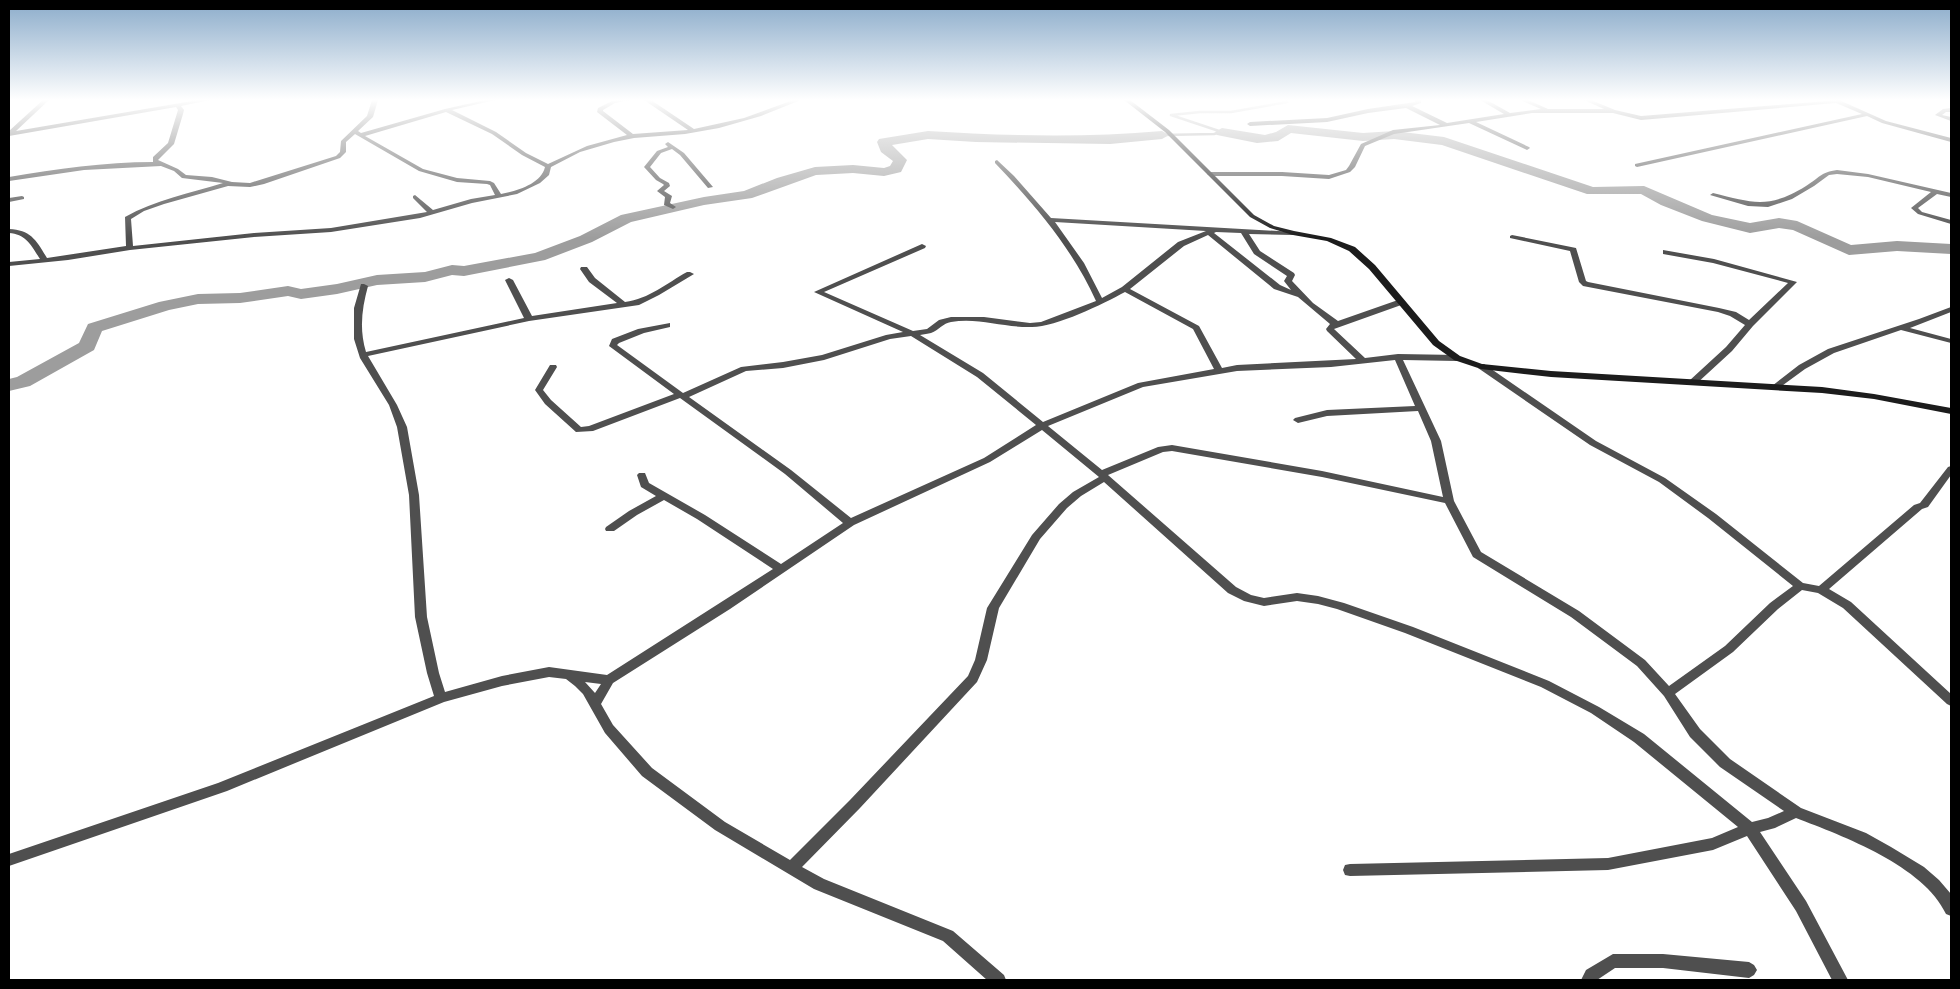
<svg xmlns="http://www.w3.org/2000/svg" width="1960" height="989" viewBox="0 0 1960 989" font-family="Jost,sans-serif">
<rect width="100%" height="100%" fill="#fff"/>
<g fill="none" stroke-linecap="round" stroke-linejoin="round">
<path stroke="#9d9d9d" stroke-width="2.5" d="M1162,135L1214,134L1222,132L1171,115L1200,112H1231L1287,102V100"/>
<path fill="#9d9d9d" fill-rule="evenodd" d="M1288,125L1363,133L1394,131L1444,137L1593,187L1644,186L1712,215L1750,223L1779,218L1797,221L1851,245L1897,241L1951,244V254L1897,251L1849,255L1793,230L1779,228L1750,233L1702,221L1661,205L1641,194H1587L1442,145L1394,139L1363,141L1291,133L1278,141L1257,143L1217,135L1215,132L1222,128L1265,135L1276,132Z
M928,131C1006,136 1084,138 1162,131L1169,135L1162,139L1110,144L976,142L928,139L892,145L907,160L901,172L884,176L853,173L816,175L752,198L704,205L631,222L592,242L545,260L464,276L452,275L425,282L377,285L337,294L301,299L288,296L240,303L198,304L169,310L102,331L94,350L30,386L9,391V379L17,377L79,343L88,324L159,302L198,294L240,293L288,286L301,289L337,284L377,275L425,272L452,265L464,266L535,253L580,236L621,215L704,197L744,191L777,178L815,167L853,165L884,168L890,166L893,161L881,152L877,142L879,139Z"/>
<path fill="#4f4f4f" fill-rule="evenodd" d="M43,100H49L16,131L198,100H210L181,106L184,110L183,114L174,144L158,160L178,169L186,175L212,177L232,182L250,183L336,156L340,152L341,141L367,116L372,100H378L373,117L358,131L361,133L445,109L485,100H495L452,110L496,132L526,153L548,164L587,146L627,135L597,112L598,108L612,101L629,100L615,103L603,110V111L633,134L688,130L644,100H651L694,129L744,118L793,100H801L761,116L719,128L685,134L634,138L614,142L580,152L551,167L549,175L540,183L517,194L472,203L420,218L331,232L254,237L130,250L68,260L9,266V262L40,259C31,245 26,234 9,233V229C31,230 36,240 47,258L126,246L125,217C155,200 190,193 223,183L182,178L174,171L161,166L84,170L9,181V177C57,169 104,162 153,162V157L168,143L178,110L176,107L9,136V131ZM446,112L492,134L522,155L545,167C541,184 517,191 501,194L494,183L490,181L457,178L423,169L365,136ZM355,134L419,171L457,182L487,184L490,185L495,195L471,199L433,210L415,195L413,196V198L427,212L331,228L254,233L133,246L131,219L144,211L164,204L228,186L250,187L264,184L340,158L346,152V142Z
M1415,100H1421V103L1412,106L1447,123L1504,114L1480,100H1487L1510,113L1541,109L1520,100H1528L1548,109H1604L1584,100H1591L1615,110L1641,116L1839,100L1886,121L1951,138V142L1882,123L1867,116L1637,167L1635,166V164L1862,114L1836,103L1641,120L1613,113H1532L1476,122L1529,147L1530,148L1527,150L1469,123L1394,134L1365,146L1355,167L1350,172L1329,179L1282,176H1210L1207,174L1210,172H1282L1329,175L1346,170L1349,166L1361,144L1393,130L1440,125L1406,108L1368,113L1327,122L1250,126L1247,124L1250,122L1327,118L1368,109L1415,102Z
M1951,108V112H1946L1942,115L1951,117V121L1935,115L1943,109Z
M668,142L684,153L713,187L708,188L680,155L672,149L661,153L650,167L660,178L669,183L670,186L664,191L672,196L670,203L676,207L673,209L664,205L665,197L657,191L664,185L663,184L656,180L644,167L657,151L668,147L665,144Z
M997,160L1014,176L1051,218L1295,232V234L1293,235L1249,234L1260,251L1294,273L1295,275L1292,281L1313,303L1338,321L1398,300H1404V304L1334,329L1365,358L1398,354L1457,355L1461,358L1457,361L1403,360L1441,441L1454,501L1481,552L1579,611L1645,660L1669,686L1725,646L1770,603L1793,586L1708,518L1659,482L1590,445L1478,368V364H1484L1596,441L1665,478L1716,514L1803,583L1819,586L1914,505L1920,503L1948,467L1951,466V475L1928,507L1922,509L1829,589L1851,602L1951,694V706L1947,704L1843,608L1818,593L1802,590L1778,609L1733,652L1675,694L1700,729L1730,759L1801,808L1866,833L1891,847L1924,867L1939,880L1951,894V916L1946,914C1924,866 1843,836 1796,818L1775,828L1760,832L1806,901L1848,980H1832L1796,911L1747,836L1713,850L1608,870L1350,876L1345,875L1343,870L1345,865L1350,864L1608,858L1712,838L1738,827L1634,742L1591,713L1541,687L1405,633L1337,609L1318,604L1297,601L1264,606L1244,601L1228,593L1104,482L1081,496L1067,508L1040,539L999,608L987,660L977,682L860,808L802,867L824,879L953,931L1004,975L1006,980H987L943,941L814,889L715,830L642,776L605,733L583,694L575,686L566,679L549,677L502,686L444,702L227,791L9,866V854L218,783L434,696L427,673L415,617L409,495L397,427L389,405L360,358L354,339V308L361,284H364L368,286C362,308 359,329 366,352L524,318L505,280L509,278L513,280L532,316L617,303L589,282L580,269L581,267H587L595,278L625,302C649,299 667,283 687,272H690L694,274L659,295L639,305L529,321L368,356L397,405L407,427L419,495L427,617L439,673L445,692L502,676L549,667L607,675L773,569L697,519L664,500L637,515L614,531H606L605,529L606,527L629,511L656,496L641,487L637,475L639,473H645L649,483L705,515L781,564L843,523L785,474L680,398L593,431L576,432L545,404L535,390L550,365H556L557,367L543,390L551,400L581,427L589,426L674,394L609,346L612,339L638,329L670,323V327L644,333L619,343L617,345L683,393L741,367L783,362L822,355L886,335L903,332L814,292L922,244L926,246L925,248L824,292L913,331L927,329L939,320L951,317H984L1030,323L1041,322L1096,301C1072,248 1035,205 995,163V161ZM1055,222L1206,231L1178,242L1122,287L1102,298L1084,263ZM1216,232L1241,233L1254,254L1287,276L1284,281L1291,290L1280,285L1214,233ZM1208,235L1274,289L1298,297L1330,324L1326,329L1327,331L1356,359L1237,365L1222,368L1199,326L1130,289L1184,246ZM1125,292L1193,329L1214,369L1138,383L1043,422L983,373L920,335C924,334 928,334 931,333C939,330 943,323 951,322C978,317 1005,328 1032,327C1056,327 1103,304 1125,292ZM911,336L977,377L1036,425L984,458L851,518L791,470L689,397L746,371L783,368L824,360L890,339ZM1395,360L1415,406L1327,410L1295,418L1293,420L1298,423L1327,416L1418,411L1431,441L1443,497L1322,471L1172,445L1158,447L1102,470L1048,426L1143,387L1237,371L1331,367ZM1042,430L1099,477L1073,492L1059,504L1032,535L987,608L975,660L968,676L850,800L790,860L725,822L652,768L613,725L601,704L613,683L730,609L854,525L990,462ZM1172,451L1322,477L1445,503L1473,557L1571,617L1637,666L1664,696L1690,737L1720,767L1784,811L1768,818L1752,822L1644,734L1599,707L1549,681L1413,627L1344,603L1318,596L1297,593L1264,598L1251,595L1236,587L1108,475L1163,452ZM585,682L601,684L595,693Z
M1837,170L1868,174L1951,193V197L1937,194L1918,208L1922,212L1951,220V224L1918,214L1911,208L1931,192L1868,177L1837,174L1829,175L1814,186L1792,199L1768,207L1748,206L1710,195L1713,193C1753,203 1769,209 1806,186C1819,178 1821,172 1837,170Z
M22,196L24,197V199L9,202V198Z
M1512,235L1576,248L1586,281L1588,282L1719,308L1736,312L1749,320L1788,283L1713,263L1663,254V250L1714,259L1797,282L1753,326L1732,351L1695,385H1689L1688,383L1689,381L1726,347L1745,325L1730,316L1718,312L1583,286L1579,282L1570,251L1510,238V236Z
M1951,307V312L1910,328L1951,339V343L1901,330L1834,353L1805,369L1779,388H1773L1772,386L1799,365L1828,349L1919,319Z
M1613,954H1663L1749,962L1754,965L1757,970L1754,975L1749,978L1663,968H1615L1597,980H1581L1586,970Z"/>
<path fill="#1c1c1c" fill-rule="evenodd" d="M1124,100H1130L1169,130L1254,215L1274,226L1294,231L1331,238L1355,247L1375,265L1439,341L1460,356L1482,364L1551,371L1822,387L1874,394L1951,408V414L1874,399L1822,393L1551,377L1481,369L1454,360L1433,345L1369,269L1349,251L1327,241L1293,235L1270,228L1250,217L1165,132Z"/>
</g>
<linearGradient id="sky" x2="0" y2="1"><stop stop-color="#8aabca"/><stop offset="0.42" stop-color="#fff"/><stop offset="1" stop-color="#fff" stop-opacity="0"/></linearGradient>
<rect width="1960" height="238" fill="url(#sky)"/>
<rect width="1960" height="989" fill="none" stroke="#000000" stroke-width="20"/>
</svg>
